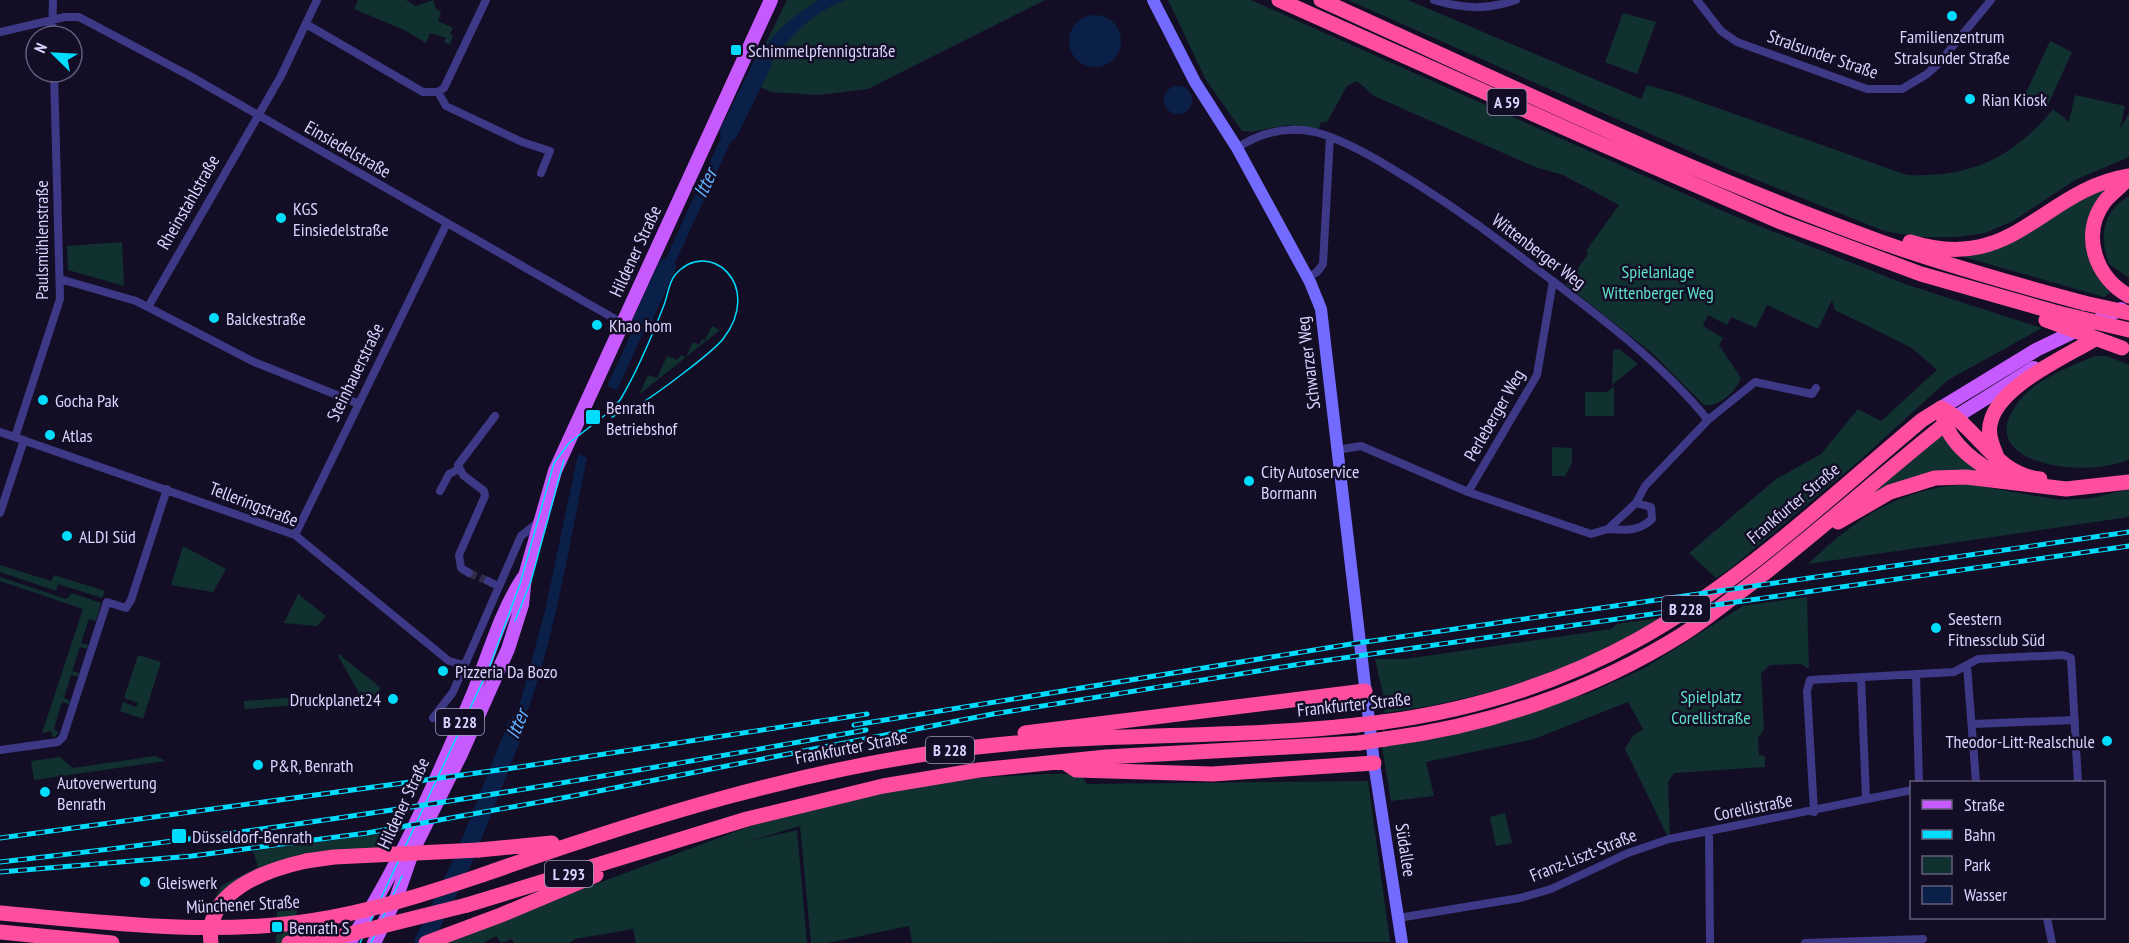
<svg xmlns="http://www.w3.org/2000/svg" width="2129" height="943" viewBox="0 0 2129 943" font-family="'PT Sans Narrow',sans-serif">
<rect width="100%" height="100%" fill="#130e26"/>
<path fill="#113030" d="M358,0H406L416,6L433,0L436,9L441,12L438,21L453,28L450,34L453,36L450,45L444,42L446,38L430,33L426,43L404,30L354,9Z
M787,0H1045L868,89L818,95L771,92L754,84L749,77Z
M1168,0H1251L1732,215L1905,284L2042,328L1948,380L1859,461L1730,569L1716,578L1689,553L1776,479L1821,454L1858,409L1881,421L1937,370L1912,348L1835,310L1832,300L1818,329L1767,305L1756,328L1731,317L1727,325L1708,315L1703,326L1723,338L1719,345L1741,378C1735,392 1720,407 1704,405L1652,353L1566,285L1588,254L1586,251L1619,205L1563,175L1535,167L1374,96L1357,81L1347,86L1327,122H1321L1318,130L1287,125L1251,132L1242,131L1206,80Z
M1348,0H1408L1641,99L1647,85L1675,93L1907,175C1970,178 2013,158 2053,109L2069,122L2075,95L2125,106L2120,129L2129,113V157L2075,180L2013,221L1985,233L1958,237H1920L1884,231L1732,170Z
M1623,13L1656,22L1637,74L1605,62Z
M2050,41L2072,52L2048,105L2025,95Z
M2125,179L2100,195L2091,210L2086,242L2089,260L2113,291L2104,297L1953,254Z
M2129,196V278L2109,264C2099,237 2102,212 2129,196Z
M122,242L124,286L68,270L67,246Z
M712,326L720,330L641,393H640L648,375L657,378L667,356L677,360L681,355L686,357L693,342L699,345L702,339L705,340Z
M1619,349L1638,364L1612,385L1613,350Z
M2095,356H2107L2129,365V459C2089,480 1966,465 2020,400C2036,379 2071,366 2095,356Z
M1614,386V416H1585V392H1607Z
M1945,432L1989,475L1859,501Z
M1552,447L1572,448V463L1565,476H1552Z
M1966,484L2060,500L2092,498L2129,489V517L1808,564C1858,517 1896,490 1966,484Z
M183,546L226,569L213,592L171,585Z
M0,565L51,581L54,575L105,591L102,598L58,584L56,591L0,572Z
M0,577L66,599L72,593L101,603L96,621L89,619L81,643L88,645L87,649L80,647L72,671L79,673L78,677L71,675L64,698L70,701L69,704L62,702L54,729L59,733L53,738L51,731L42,733L83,609L0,581Z
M298,594L326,616L317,626L284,623Z
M1807,597L1809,669L1801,664L1770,665L1761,673L1764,729L1758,738L1759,755L1765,756V767L1674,773L1668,782L1670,834L1667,835L1625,749L1632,737L1643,729L1628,702L1534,739L1426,762L1434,796L1391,801L1382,747L1587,694L1643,669L1743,606Z
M1660,618C1577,671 1481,700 1384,713L1385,703L1375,659H1405L1611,629L1617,624Z
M339,654L381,688L366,705L338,656Z
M138,655L161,662L143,719L120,711L123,702L136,707L138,703L124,698Z
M311,696V704L245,709L244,701Z
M155,756L166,761L34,780L31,761L60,757L73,768Z
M1045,774H1081L1087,784L1368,781L1390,942L912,943L909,926L827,943H811L800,826L749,841L797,830L807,943H636L633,929L575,939L569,943H514L512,939L501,943L496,936L483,943H449L519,913L753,825L892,791L976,778Z
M1505,813L1512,843L1496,846L1490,817Z
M396,832L388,851L324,855L211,906L221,886L258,867L253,851Z
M292,901L298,902L299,908L286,939L283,943H276L277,909Z"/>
<path fill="#0b2049" d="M819,0H846C803,15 781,50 754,84L746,81C763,42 783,22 819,0Z
M1069 41a26 26 0 1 1 52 0a26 26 0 1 1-52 0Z
M1164 100a14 14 0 1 1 28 0a14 14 0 1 1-28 0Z
M734,109L744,113L662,291L653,287Z
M648,298L657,302L617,390L607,386Z
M578,454L587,458C567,555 553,654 514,746L504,748L521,700L545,611Z
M486,818L476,845H461L470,819Z"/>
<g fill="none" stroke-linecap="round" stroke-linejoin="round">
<path stroke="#0b2049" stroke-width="18" d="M729,132L763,63
M642,321L667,267
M423,943L465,856L517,724"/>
<path stroke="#312c47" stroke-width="8" stroke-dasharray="8 4" stroke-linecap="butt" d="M469,573L488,581"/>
<path stroke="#3e3986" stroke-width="8" d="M1434,0C1463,9 1487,10 1516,0
M1697,0L1721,31L1737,42L1867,89H1902L1927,74L1938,64L1991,0
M306,24L423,92H438L444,88L486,0
M0,32L65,17H79L190,76L622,323
M52,36L53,0
M438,92L446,106L522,142L550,151L541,173
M1237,148C1261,132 1286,126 1315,132C1338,138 1360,150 1381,162C1427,189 1470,218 1513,251C1581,303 1653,353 1708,420L1645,486L1636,503L1608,529L1591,534L1468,492L1361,446L1337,450
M1307,278L1317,272L1323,264L1330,137
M60,279L136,301L254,362L357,403
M148,307L281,76L317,0
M1708,420L1755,382L1812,394L1816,388
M0,432L295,535L449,661L464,665
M15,437L60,299L54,72
M440,491L449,474L459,469
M1468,492L1537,375L1553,281
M0,513L24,440
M1608,529C1626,530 1638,532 1652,519L1651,507L1636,503
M295,535L446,225
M469,573L461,568L459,555L485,496L484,491L463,475L458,465L495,416
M488,581L498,586
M1967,666L1976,782
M1916,674L1919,782
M1861,677L1866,798
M433,718L453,692L521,536L540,521
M1973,724L2075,720
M0,750L58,742L63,737L107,602L126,608L131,600L167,489
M1814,812L1807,691L1810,680L1954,672L1978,659L2063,655L2071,658L2078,782
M1709,832L1710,943
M1398,918L1520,898L1551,889L1628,853L1669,839L1912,790
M2047,918L2052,943
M1805,943L1923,939"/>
<path stroke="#736aff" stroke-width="12" d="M1153,0L1195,82L1237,148L1310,282L1321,309L1374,763L1402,943"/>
<path stroke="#c75aff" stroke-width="14" d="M1941,408L2036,350L2121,309
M1946,423L2034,368
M349,943C400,867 437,778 473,694C489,655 500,613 523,578
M374,943L397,896L413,850L461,754L508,649L522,605L525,576L555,471L771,0"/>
<path stroke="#ff4e9d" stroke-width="15" d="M1279,0L1585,137L1781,222L1921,274L2058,313
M1321,0C1507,84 1692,174 1884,243C1950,266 2017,285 2084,303
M2129,178C2121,186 2112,193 2105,201C2080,234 2095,277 2129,296
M1910,242C2014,275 2042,190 2129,176
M1941,408C1978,427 1994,474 2040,479
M1943,416C1949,446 1980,465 2004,479
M1997,457C1992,445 1987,433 1991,421C2000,386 2063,358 2093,340
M1838,522L1890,492L1935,478L1966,477L2066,489L2129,482
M1383,722C1472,710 1559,683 1637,640C1742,582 1831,496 1922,420L1941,408
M1025,733L1365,691
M1385,739C1489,726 1594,690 1683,634C1707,619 1729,600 1752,583C1818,532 1880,476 1945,424
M1067,764L1076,770L1212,774L1374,763
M479,850L552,843
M482,875C644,818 806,767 977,747C1103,732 1230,739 1357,725
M467,905L747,819L883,786L979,770L1106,757L1359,743
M0,932L112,943
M211,943C204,891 266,870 306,861
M426,943L501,915L596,875"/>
<path stroke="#00dcfe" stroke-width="1.5" d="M515,621L531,581L564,460
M360,943L489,668L520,584L554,463L569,443L609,412L620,400C637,372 652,336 664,305C668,295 668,284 675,275C708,236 765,285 723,339C712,353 654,396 637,406C629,410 620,412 612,417
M371,943L402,876"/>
<defs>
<path id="rail" d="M854,725L1351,644L2129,532
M0,838L506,769L867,714
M0,862C290,830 578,782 866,730
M0,872L192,856L367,833L573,796L993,714L1301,664L2129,546"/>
</defs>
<use href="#rail" stroke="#00dcfe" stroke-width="5"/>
<use href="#rail" stroke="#130e26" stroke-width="3" stroke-dasharray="9" stroke-linecap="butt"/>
<path stroke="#ff4e9d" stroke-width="15" d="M2084,303L2129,313
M2058,313L2129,330
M2046,320L2122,348
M1357,725L1383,722
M1359,743L1385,739
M306,861L334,857L479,850
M0,913C103,922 207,936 310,921C369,912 426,894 482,875
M289,943L342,936L467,905"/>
</g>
<g fill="#00dcfe" stroke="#130e26" stroke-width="2">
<circle cx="1952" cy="16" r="6"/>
<rect x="730" y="44" width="12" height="12" rx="3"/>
<circle cx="1970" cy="99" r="6"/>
<circle cx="281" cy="218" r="6"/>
<circle cx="214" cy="318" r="6"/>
<circle cx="597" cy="325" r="6"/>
<circle cx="43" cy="400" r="6"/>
<rect x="585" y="409" width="16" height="16" rx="3"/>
<circle cx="50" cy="435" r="6"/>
<circle cx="1249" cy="481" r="6"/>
<circle cx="67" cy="536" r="6"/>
<circle cx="1936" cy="628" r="6"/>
<circle cx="443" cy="671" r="6"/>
<circle cx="393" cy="699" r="6"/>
<circle cx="2107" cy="741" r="6"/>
<circle cx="258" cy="765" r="6"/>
<circle cx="45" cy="792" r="6"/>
<rect x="171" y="828" width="16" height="16" rx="3"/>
<circle cx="145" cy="882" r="6"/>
<rect x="271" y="921" width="12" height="12" rx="3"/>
</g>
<g text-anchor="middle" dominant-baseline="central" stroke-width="5" stroke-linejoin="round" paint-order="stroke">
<g fill="#130e26" stroke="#9e98be" stroke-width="1.5">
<rect x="1487.5" y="89" width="39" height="26" rx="4.5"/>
<rect x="1662" y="596" width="48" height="26" rx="4.5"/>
<rect x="436" y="709" width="48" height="26" rx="4.5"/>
<rect x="926" y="737" width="48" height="26" rx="4.5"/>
<rect x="545" y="861" width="48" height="26" rx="4.5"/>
</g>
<g font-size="16" font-weight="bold" fill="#dad3ff">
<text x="1507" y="102">A 59</text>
<text x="1686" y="609">B 228</text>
<text x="460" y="722">B 228</text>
<text x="950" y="750">B 228</text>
<text x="569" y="874">L 293</text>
</g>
<g font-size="18" fill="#dad3ff" stroke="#130e26" text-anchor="start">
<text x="1952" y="36" text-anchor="middle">Familienzentrum<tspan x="1952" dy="21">Stralsunder Straße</tspan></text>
<text x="748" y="50">Schimmelpfennigstraße</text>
<text x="1982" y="99">Rian Kiosk</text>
<text x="293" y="208">KGS<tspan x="293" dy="21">Einsiedelstraße</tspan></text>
<text x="226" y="318">Balckestraße</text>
<text x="609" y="325">Khao hom</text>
<text x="55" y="400">Gocha Pak</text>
<text x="606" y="407">Benrath<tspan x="606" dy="21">Betriebshof</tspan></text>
<text x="62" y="435">Atlas</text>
<text x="1261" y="471">City Autoservice<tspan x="1261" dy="21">Bormann</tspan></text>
<text x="79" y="536">ALDI Süd</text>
<text x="1948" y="618">Seestern<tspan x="1948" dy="21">Fitnessclub Süd</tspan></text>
<text x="455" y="671">Pizzeria Da Bozo</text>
<text x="381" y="699" text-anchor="end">Druckplanet24</text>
<text x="2095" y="741" text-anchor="end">Theodor-Litt-Realschule</text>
<text x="270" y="765">P&amp;R, Benrath</text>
<text x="57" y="782">Autoverwertung<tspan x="57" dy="21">Benrath</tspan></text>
<text x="192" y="836">Düsseldorf-Benrath</text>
<text x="157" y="882">Gleiswerk</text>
<text x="289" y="927">Benrath S</text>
</g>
<g font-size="18" fill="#dad3ff" stroke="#130e26">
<text transform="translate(1823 54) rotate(19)">Stralsunder Straße</text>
<text transform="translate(348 149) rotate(30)">Einsiedelstraße</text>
<text transform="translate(188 202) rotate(-60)">Rheinstahlstraße</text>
<text transform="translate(41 240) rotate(-90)">Paulsmühlenstraße</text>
<text transform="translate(635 251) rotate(-65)">Hildener Straße</text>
<text transform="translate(1539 251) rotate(37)">Wittenberger Weg</text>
<text transform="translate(1308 363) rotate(-97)">Schwarzer Weg</text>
<text transform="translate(355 372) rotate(-64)">Steinhauerstraße</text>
<text transform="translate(1494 415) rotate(-60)">Perleberger Weg</text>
<text transform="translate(1793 503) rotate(-40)">Frankfurter Straße</text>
<text transform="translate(254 504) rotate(21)">Telleringstraße</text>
<text transform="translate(1354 704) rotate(-6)">Frankfurter Straße</text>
<text transform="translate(851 747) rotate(-11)">Frankfurter Straße</text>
<text transform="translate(403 803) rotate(-65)">Hildener Straße</text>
<text transform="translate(1753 807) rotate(-11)">Corellistraße</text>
<text transform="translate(1406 850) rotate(81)">Südallee</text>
<text transform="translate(1583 855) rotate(-22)">Franz-Liszt-Straße</text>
<text transform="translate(243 904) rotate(-3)">Münchener Straße</text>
</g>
<g font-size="18" fill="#5ce2c5" stroke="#130e26">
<text x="1658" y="271">Spielanlage<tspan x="1658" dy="21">Wittenberger Weg</tspan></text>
<text x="1711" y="696">Spielplatz<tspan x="1711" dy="21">Corellistraße</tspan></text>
</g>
<g font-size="20" font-style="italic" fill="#61b1ff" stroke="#130e26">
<text transform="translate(705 183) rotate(-65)">Itter</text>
<text transform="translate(517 724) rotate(-68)">Itter</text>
</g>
</g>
<rect x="1910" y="781" width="195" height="138" fill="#130e26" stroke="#635d7d" stroke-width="1.5"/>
<rect x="1922" y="800" width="30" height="9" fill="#c75aff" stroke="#635d7d" stroke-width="1.5"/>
<text x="1964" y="811" font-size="18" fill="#dad3ff">Straße</text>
<rect x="1922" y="830" width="30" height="9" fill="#00dcfe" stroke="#635d7d" stroke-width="1.5"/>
<text x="1964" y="841" font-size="18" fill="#dad3ff">Bahn</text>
<rect x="1922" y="856" width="30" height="18" fill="#113030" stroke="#635d7d" stroke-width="1.5"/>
<text x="1964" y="871" font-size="18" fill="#dad3ff">Park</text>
<rect x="1922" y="886" width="30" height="18" fill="#0b2049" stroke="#635d7d" stroke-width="1.5"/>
<text x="1964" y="901" font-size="18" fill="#dad3ff">Wasser</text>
<g transform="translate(54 54) rotate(294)"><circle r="28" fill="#130e26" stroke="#635d7d" stroke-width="1.5"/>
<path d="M0-4.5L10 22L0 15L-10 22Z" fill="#00dcfe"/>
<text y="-9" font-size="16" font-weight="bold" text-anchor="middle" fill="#dad3ff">N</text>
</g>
</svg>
